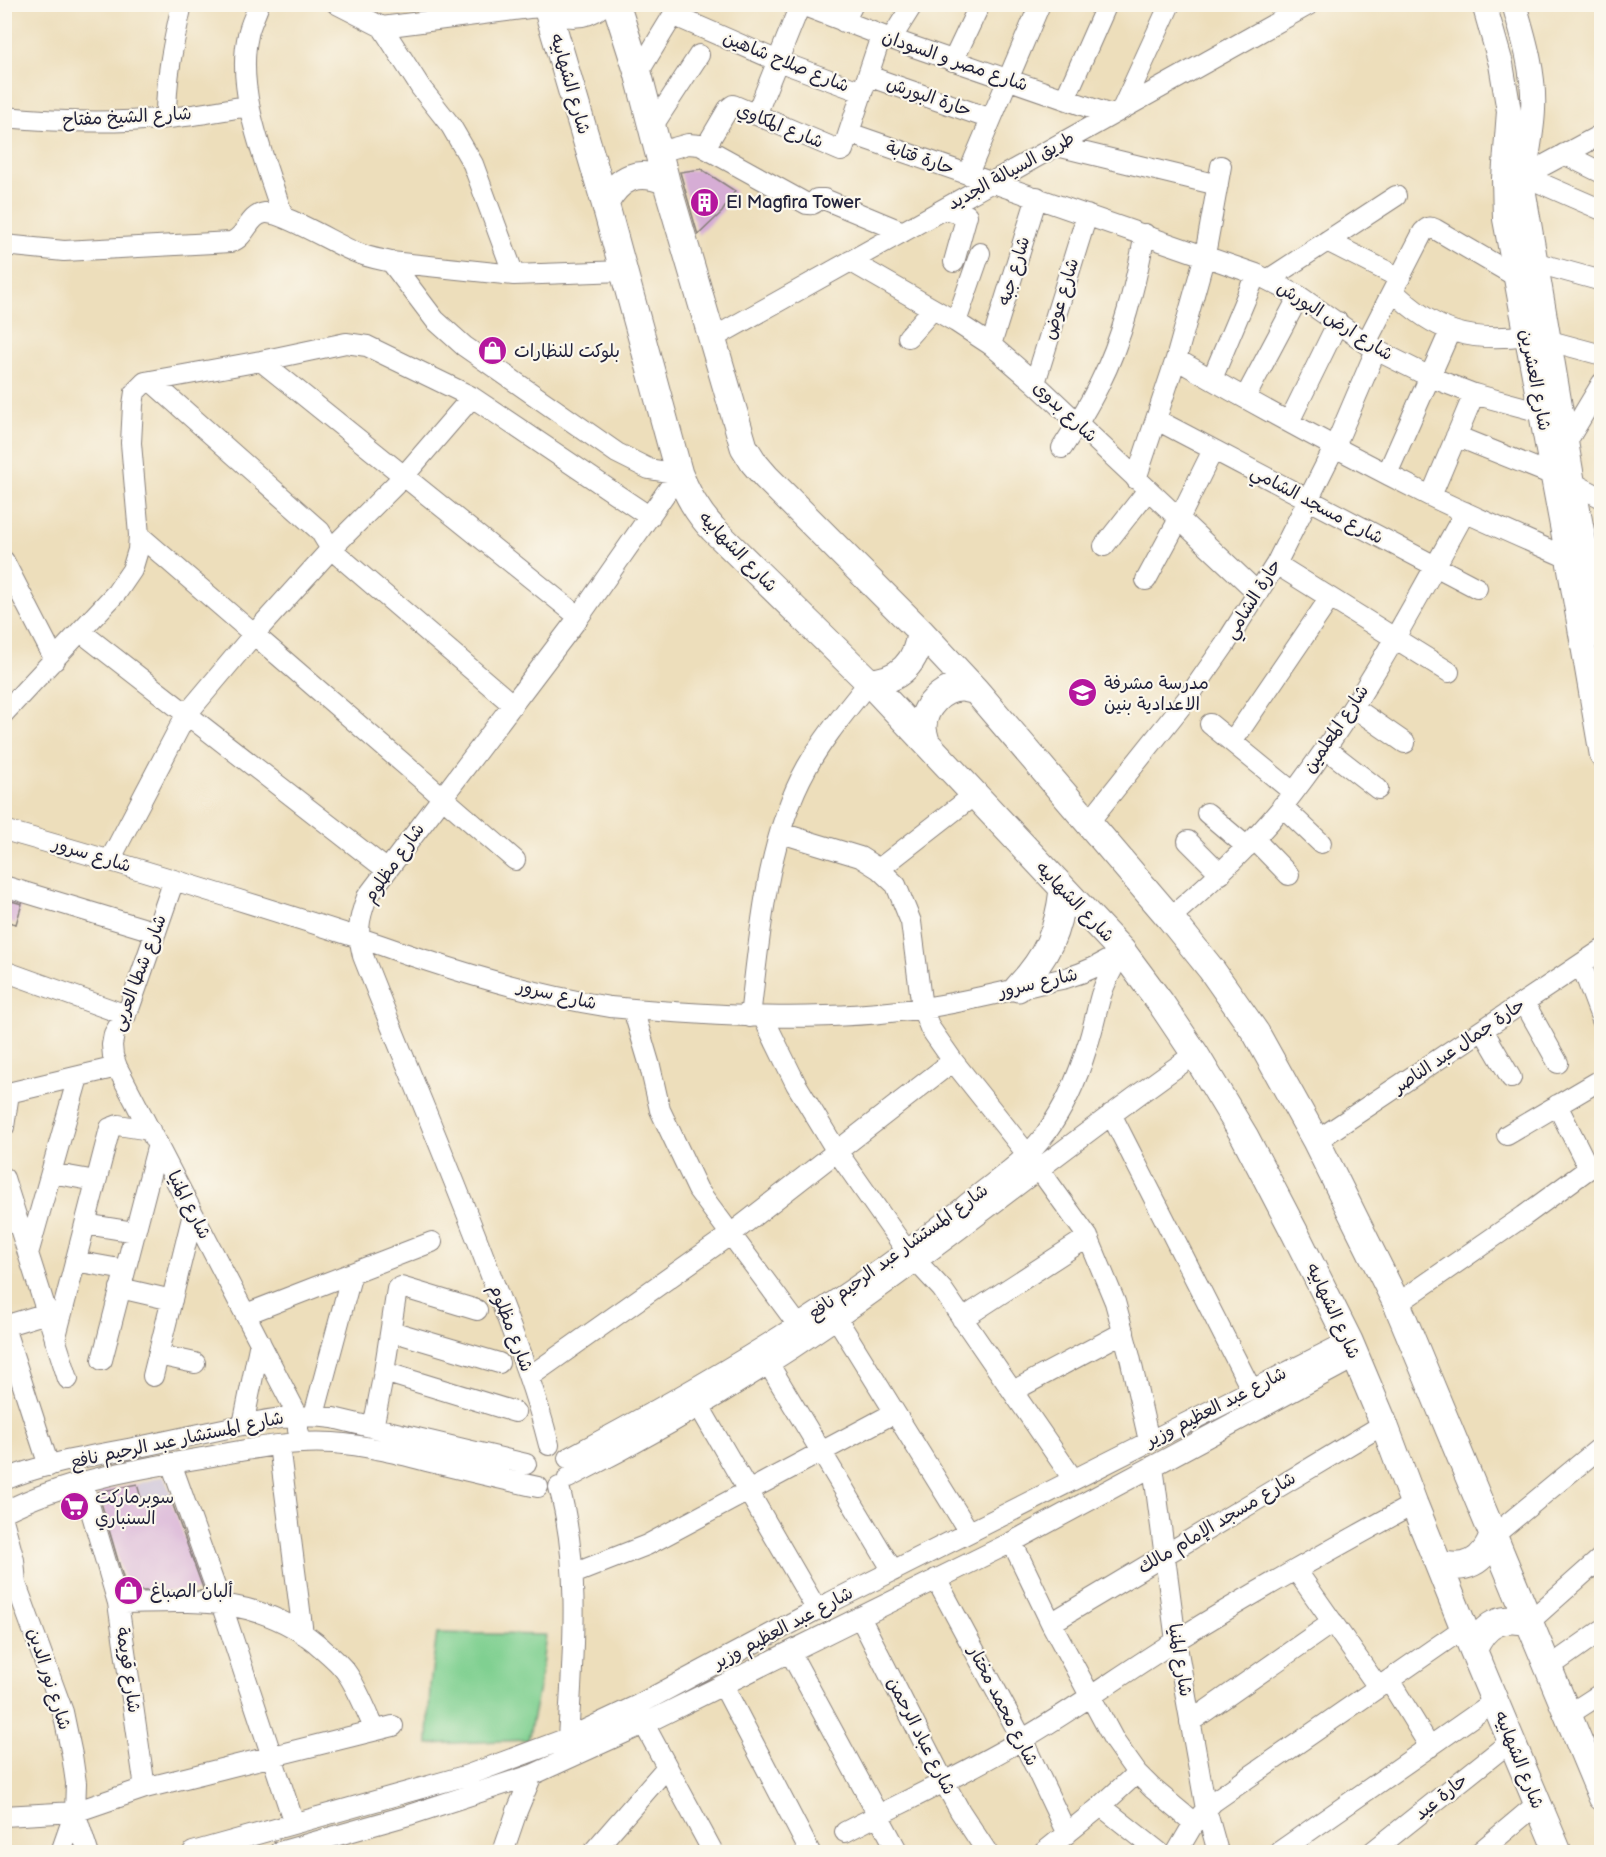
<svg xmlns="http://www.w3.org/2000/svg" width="1606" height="1857" viewBox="0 0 1606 1857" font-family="'Balsamiq Sans','Playpen Sans Arabic',sans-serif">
<rect width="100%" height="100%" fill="#fbf7ec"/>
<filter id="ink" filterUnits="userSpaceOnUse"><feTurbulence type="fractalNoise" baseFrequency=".0167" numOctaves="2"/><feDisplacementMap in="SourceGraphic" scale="12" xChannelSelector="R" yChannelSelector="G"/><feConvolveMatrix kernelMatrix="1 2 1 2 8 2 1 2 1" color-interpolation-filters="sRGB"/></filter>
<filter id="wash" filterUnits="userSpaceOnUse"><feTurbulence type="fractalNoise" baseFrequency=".008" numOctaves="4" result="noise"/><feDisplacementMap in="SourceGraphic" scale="24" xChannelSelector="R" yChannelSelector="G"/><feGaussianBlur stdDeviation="1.35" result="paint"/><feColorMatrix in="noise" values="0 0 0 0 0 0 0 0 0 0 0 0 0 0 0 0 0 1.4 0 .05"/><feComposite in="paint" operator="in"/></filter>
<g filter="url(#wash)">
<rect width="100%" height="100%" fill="#eddebb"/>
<path fill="#c9bfd7" d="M164,1476L172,1496L143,1505L137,1484Z"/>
<path fill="#80d091" stroke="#517966" stroke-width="1.5" d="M437,1633L546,1635L539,1688L528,1740L428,1744L430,1685Z"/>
<g id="blocks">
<path fill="#d6add5" d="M701,169L735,191L722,212L698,235L680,172Z
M4,899L22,904L16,924L4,921Z
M137,1484L143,1505L170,1497L204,1591H127L98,1492Z"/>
</g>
</g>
<g filter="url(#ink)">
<use href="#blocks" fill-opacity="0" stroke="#88807b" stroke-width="1.5"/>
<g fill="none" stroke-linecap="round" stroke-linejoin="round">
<defs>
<path id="minor" d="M259,4C256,14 250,24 248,35C235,93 266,162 283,217
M337,4L382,27L529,8L547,7
M799,4L891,39L1111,115
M844,22L853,4
M382,27L421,88L451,126L473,164L514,275
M891,39L913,4
M953,61L980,4
M638,73L672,17L675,16L778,61L862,92
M868,76L991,119
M1065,99L1107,4
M1122,109L1170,4
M756,115L800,5
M4,117C58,122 113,124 166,118C194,116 221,110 248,106
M166,118C166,76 173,45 182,4
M652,127L699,55
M849,133L1256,274L1299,296L1376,350L1430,377L1474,394L1541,412
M1057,146L1218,185
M705,148L728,109L733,105L841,151L843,150L881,36
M659,152L688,144L700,145L807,204C813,205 815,204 817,199H824L903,232
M1564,154L1602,173
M968,174L1040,4
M1524,176L1602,134
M1524,176L1602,210
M944,209L967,215L954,262
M1327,241L1400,278
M4,245L64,251L231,242C247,237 248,215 265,213C281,211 337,245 355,252C366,257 378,259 391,262L514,275L623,271
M850,261L956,322L991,345L1035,383L1258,593
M391,262L435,320L464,346L617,453L649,469L679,474L579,617L367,897C358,921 357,931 363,956C406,1065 452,1172 493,1281C514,1336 535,1389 549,1445
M1537,263L1602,281
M1269,279L1396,196
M1393,291C1435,332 1469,343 1527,335
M956,322L980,253
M908,337L933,309
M713,338L1310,4
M1550,341L1602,355
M1366,343L1423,232C1427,228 1429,226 1435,229L1515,276
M991,345L1037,197
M1176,359C1259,407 1344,453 1430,496C1476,518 1522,538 1568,558
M261,361L579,617
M1212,379L1256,274
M151,381L320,531L331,549L513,705
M1035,383L1087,215
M1245,398L1299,296
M1157,420L1477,588
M1289,422L1338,322
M1456,436L1553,475
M1566,443L1602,383
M1062,448C1075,428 1088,407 1099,385C1123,338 1135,286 1145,234
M1387,474L1450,331
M1136,479L1176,359L1205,255L1221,166
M1573,483L1602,498
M1431,496L1474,394
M139,535L515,860
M1104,546L1148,490
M4,561L55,660
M1276,564L1449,672
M1146,580L1179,519L1213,450
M81,632L387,870
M1353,707L1405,743
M4,713L117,592L132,570L138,550L139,535L131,443L133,405L135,392L145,382L261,361L346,343L367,346L472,397L650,517
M1210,724L1293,792
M1232,742L1330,598
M1325,748L1378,789
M1282,806L1321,843
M1207,813L1247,847
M1088,823L1187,699L1224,646L1276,564L1335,446L1376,350
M4,830C122,863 240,900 356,937C380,944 402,953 425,960C485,980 548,997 610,1007C714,1016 819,1023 923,1008C971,1001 1018,988 1066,978C1087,972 1104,964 1122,951
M781,833L860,857L879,869L896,885L911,922L922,1008L930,1028L953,1061L1039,1169L1088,1237L1115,1302L1130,1357L1149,1441
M1254,839L1289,875
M1188,841L1221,874
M110,860L186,715L254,634L331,549L403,477L472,397
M879,869L974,795
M174,880L130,1006L114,1034L112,1045L113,1056L117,1067L298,1416V1430L302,1443
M4,886L156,932
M1170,918C1210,883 1249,848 1283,806C1354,717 1411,611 1465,512
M1581,964L1602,1020
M4,971L126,1015
M1524,1002L1558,1063
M633,1009L650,1066L660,1110L698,1190L798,1325
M750,1017C760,935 766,840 807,767C824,737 847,710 869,682
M763,1017L796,1084L836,1150L906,1250
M1483,1030L1511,1078
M4,1094L117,1067
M1557,1105L1589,1169
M1111,1114L1251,1389
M4,1127L9,1093
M1507,1135L1602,1079
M1316,1141L1602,950
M51,1173L96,1181
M4,1178L68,1379
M85,1224L135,1232
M28,1254L78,1077
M75,1261L125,1270
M916,1261L942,1289L1073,1479
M120,1288L172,1300
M1397,1304L1524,1216L1602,1159
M246,1314L432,1242
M837,1319L969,1532
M962,1319L1088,1237
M4,1326L47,1313
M4,1327L49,1466
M391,1331L499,1363
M55,1340L110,1128L118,1125L150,1130
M158,1355L195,1363
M102,1360L158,1144
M768,1363L893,1571
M384,1372L515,1412
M153,1376L193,1214
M529,1377L731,1234L953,1061
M1013,1391L1124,1332
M699,1406L817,1610
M314,1415L352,1273
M243,1425L260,1342
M373,1428L384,1372L397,1289L401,1287L477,1310
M279,1445L303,1634
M568,1458C706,1385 840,1305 962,1208C990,1184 1025,1163 1046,1133C1065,1107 1078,1077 1087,1047C1093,1030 1096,1012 1101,995C1106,980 1113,967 1121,954
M171,1463L221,1603L294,1823
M1153,1466L1176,1641L1206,1809L1218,1852
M568,1478C661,1431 751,1378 837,1318C959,1234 1073,1139 1195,1054
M4,1480C46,1462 99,1455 143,1446C171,1440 200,1434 228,1428C264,1420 296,1413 333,1418L526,1464
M83,1484L118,1603L145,1788
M559,1487C581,1568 573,1655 568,1738
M4,1512C63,1481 136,1469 202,1458C245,1450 289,1440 333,1443C365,1445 396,1453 427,1461C464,1470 501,1479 538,1487
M4,1523L14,1560L16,1584L63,1712L72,1755L76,1783L75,1812L61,1852
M1493,1536L1602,1446
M1012,1542L1051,1623L1115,1742L1137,1773L1152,1788L1194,1823
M1296,1570L1378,1687
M573,1574L647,1545L894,1413
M936,1579L1022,1739L1067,1834
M118,1603C192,1602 254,1594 316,1643C326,1652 338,1661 346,1672C357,1687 367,1712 375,1730
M860,1617L944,1782L960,1811L987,1852
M1529,1622L1602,1557
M1051,1623L1384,1424
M790,1652L898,1852
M1548,1668L1602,1630
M1389,1680L1430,1747
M723,1685L810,1852
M1568,1715L1602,1693
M1190,1722L1333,1622
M644,1724L713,1852
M1101,1806L1159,1852
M75,1812L88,1852
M4,1816L75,1812L145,1788L393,1726
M845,1832C905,1801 966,1773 1023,1739C1076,1708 1125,1672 1177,1640C1254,1592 1334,1548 1414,1504
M193,1852L468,1775L568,1738L636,1706L831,1602L1349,1341
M279,1852L409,1815L532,1775L644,1724L1012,1542L1356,1357
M503,1852L517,1811L532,1775
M593,1852L667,1767
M1044,1852L1101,1806L1137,1773
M1177,1852L1194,1823L1213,1802L1464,1628
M1279,1852L1495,1701
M1372,1852L1511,1741
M1480,1852L1537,1804"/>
<path id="major" d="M1484,4L1501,64L1509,111L1504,178L1505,219L1568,558L1602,756
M1514,4C1524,38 1535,74 1533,110C1532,136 1525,162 1523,188L1573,483L1602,637"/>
<path id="highway" d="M546,4L605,203L679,474C688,495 697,512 713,529L869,682L1122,951L1160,1002L1195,1054L1245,1137L1295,1233L1349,1341L1384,1424L1414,1504L1464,1628L1558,1852
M616,4L638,73L666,181L744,447L754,463L766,477L920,631L976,691L1170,918L1211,969L1256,1033L1316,1141L1397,1304L1602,1797
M547,7C566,15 583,17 600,4
M605,203C620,177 637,169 666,181
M869,682C899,681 918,662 920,631
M926,742C925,737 923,732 923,727C923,707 942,688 961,688C966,688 972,690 976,691
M1018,988C1047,957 1058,932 1063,890
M1438,1563C1465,1572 1484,1562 1493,1536
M1474,1649C1485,1623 1501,1616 1529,1622"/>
</defs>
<use href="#minor" stroke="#88807b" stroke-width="22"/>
<use href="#major" stroke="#88807b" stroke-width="26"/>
<use href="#highway" stroke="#88807b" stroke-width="29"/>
<use href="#minor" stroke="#fff" stroke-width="20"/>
<use href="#major" stroke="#fff" stroke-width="24"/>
<use href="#highway" stroke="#fff" stroke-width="27"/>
</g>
</g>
<defs>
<symbol id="building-disc" viewBox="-11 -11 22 22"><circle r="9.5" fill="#b5179e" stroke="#fbf7ec"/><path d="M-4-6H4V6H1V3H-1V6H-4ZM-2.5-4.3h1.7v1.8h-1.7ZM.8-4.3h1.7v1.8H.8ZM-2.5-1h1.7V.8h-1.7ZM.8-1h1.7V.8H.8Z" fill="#fff"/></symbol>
<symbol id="shop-disc" viewBox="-11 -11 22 22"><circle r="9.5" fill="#b5179e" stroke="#fbf7ec"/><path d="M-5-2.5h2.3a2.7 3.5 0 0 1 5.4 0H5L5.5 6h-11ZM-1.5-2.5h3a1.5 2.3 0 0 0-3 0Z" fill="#fff"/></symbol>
<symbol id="school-disc" viewBox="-11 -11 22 22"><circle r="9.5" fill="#b5179e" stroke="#fbf7ec"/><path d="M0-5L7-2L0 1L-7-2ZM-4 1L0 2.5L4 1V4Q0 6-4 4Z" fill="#fff"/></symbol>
<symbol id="supermarket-disc" viewBox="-11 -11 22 22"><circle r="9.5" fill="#b5179e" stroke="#fbf7ec"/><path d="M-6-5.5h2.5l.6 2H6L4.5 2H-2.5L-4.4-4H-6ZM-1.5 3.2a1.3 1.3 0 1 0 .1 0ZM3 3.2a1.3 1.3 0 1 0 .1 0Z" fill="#fff"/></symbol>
</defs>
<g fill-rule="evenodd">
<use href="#building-disc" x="688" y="186" width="33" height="33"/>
<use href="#shop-disc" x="476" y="334" width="33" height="33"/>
<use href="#school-disc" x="1066" y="676" width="33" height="33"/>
<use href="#supermarket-disc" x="58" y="1490" width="33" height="33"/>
<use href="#shop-disc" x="112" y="1574" width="33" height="33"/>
</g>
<g text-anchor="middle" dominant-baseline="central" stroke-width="4.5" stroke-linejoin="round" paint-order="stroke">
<g font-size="18" fill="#22223b" stroke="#fbf7ec">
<text transform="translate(955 61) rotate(19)">شارع مصر و السودان</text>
<text transform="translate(786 62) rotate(22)">شارع صلاح شاهين</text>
<text transform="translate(570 84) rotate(74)">شارع الشهابيه</text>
<text transform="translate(929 97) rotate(19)">حارة البورش</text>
<text transform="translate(127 117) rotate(-3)">شارع الشيخ مفتاح</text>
<text transform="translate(780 126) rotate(22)">شارع المكاوي</text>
<text transform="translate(920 158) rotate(19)">حارة قتابة</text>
<text transform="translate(1011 171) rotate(-29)">طريق السيالة الجديد</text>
<text transform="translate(1014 271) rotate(-73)">شارع جبه</text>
<text transform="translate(1061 299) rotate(-73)">شارع عوض</text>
<text transform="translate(1335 321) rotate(32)">شارع ارض البورش</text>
<text transform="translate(1535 380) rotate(79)">شارع العشرين</text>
<text transform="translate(1065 412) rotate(43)">شارع بدوى</text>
<text transform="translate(1317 505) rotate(28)">شارع مسجد الشامي</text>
<text transform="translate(738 552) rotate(46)">شارع الشهابيه</text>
<text transform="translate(1253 599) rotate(-58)">حارة الشامي</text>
<text transform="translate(1336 729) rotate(-56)">شارع المعلمين</text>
<text transform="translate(92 855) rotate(17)">شارع سرور</text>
<text transform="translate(394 863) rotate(-55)">شارع مظلوم</text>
<text transform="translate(1075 902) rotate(46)">شارع الشهابيه</text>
<text transform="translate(139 973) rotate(-69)">شارع شطا العربى</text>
<text transform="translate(1038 983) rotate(-13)">شارع سرور</text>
<text transform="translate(557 995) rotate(13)">شارع سرور</text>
<text transform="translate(1459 1046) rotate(-34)">حارة جمال عبد الناصر</text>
<text transform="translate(189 1205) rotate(63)">شارع المنيا</text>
<text transform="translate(898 1252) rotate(-36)">شارع المستشار عبد الرحيم نافع</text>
<text transform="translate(1333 1311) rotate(65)">شارع الشهابيه</text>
<text transform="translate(511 1328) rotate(69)">شارع مظلوم</text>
<text transform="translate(1216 1407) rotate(-27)">شارع عبد العظيم وزير</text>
<text transform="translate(177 1440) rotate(-12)">شارع المستشار عبد الرحيم نافع</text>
<text transform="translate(1217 1523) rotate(-31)">شارع مسجد الإمام مالك</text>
<text transform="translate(783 1628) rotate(-28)">شارع عبد العظيم وزير</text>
<text transform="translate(1180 1660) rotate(81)">شارع المنيا</text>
<text transform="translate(128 1670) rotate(82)">شارع قويمة</text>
<text transform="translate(49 1679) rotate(72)">شارع نور الدين</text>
<text transform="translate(1003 1706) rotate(63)">شارع محمد مختار</text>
<text transform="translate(921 1736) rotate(63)">شارع عباد الرحمن</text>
<text transform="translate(1519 1760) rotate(68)">شارع الشهابيه</text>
<text transform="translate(1441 1797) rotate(-39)">حارة عيد</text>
</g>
<g font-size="18" fill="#22223b" stroke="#fbf7ec" text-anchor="start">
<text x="726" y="202">El Magfira Tower</text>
<text x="514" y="351">بلوكت للنظارات</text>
<text x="1104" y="683">مدرسة مشرفة<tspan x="1104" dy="21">الاعدادية بنين</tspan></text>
<text x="95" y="1497">سوبرماركت<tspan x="95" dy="21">السنباري</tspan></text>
<text x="150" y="1591">ألبان الصباغ</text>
</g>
</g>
<rect width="1606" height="1857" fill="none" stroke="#fbf7ec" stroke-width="24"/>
</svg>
